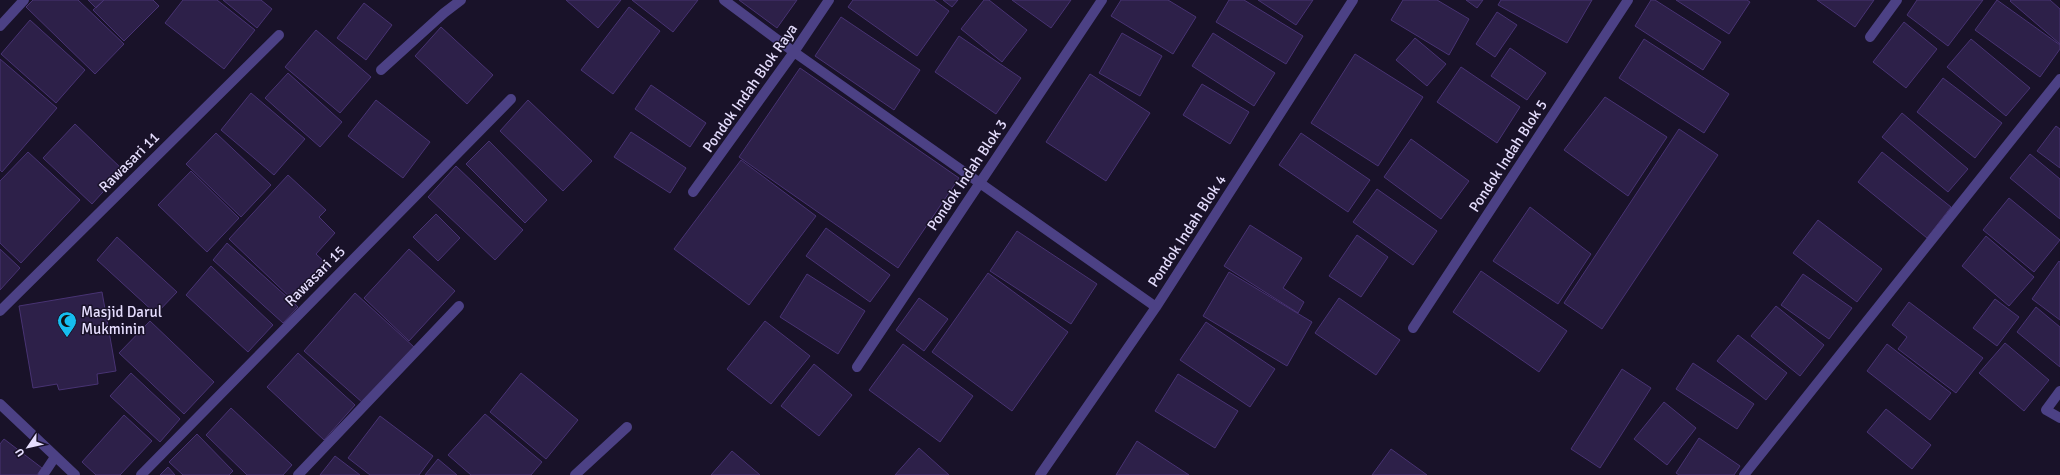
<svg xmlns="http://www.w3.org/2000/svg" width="2060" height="475" viewBox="0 0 2060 475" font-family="Signika,sans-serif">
<rect width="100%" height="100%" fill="#191229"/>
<path fill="#2d2049" stroke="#483373" d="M33,0H78L124,44L95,74L26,7Z
M88,0H104L96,8Z
M104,0H153L159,6L124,41L93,10Z
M183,0H217L255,30L224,69L165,23Z
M223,0H261L272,9L257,28Z
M566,0H621L598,28Z
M632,0H698L673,32Z
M739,0H797L777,28Z
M853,0H934L949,11L917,56L848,7Z
M943,0H958L952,7Z
M984,0H989L1027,30L1002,62L961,29Z
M1012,0H1071L1051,28Z
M1121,0H1168L1196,17L1173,54L1111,16Z
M1229,0H1244L1303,36L1286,64L1216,22Z
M1258,0H1313L1296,25Z
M1403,0H1437L1469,19L1449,55L1391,20Z
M1466,0H1483L1477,8Z
M1501,0H1592L1567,43L1498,5Z
M1651,0H1655L1721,42L1703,70L1635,26Z
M1676,0H1747L1750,2L1729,34Z
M1817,0H1874L1855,27Z
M1917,0H1983L1948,46L1907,15Z
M1997,0L2060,45V49L2040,77L1975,30Z
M2011,0H2050L2060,9V44L2010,1Z
M364,3L392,25L366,60L337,38Z
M629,7L660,31L613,94L581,70Z
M1497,12L1517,25L1495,57L1476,44Z
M841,17L920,70L894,110L815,56Z
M30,20L85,70L56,103L1,54Z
M1904,22L1937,49L1906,88L1873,62Z
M441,27L493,75L467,104L415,56Z
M316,30L371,77L340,113L285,67Z
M1122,33L1162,56L1140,96L1099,73Z
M1213,33L1275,73L1254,106L1192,66Z
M959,36L1021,78L996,114L935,72Z
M1415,38L1446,64L1427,86L1396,60Z
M1644,39L1729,94L1704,133L1619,78Z
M1971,39L2030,88L2006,116L1947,67Z
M1510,48L1546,73L1527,100L1491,76Z
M1355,54L1423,97L1378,166L1311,123Z
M0,59L57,108L2,172L0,170Z
M1461,67L1520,107L1497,143L1437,102Z
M800,68L959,178L898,268L739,157Z
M288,73L342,122L320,147L265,98Z
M1090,74L1150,113L1106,181L1046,142Z
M1943,78L2002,123L1975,158L1917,112Z
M1202,84L1249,112L1230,144L1183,115Z
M651,85L706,123L690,147L635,109Z
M251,93L305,139L274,175L221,130Z
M1605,97L1667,137L1628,196L1564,150Z
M376,100L430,142L403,178L348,136Z
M528,100L592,161L563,191L500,131Z
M1902,113L1968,169L1948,192L1882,137Z
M75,124L123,170L92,204L43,158Z
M2056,126L2060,129V168L2037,151Z
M1679,129L1718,155L1602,329L1564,303Z
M631,132L686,168L670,193L614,157Z
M216,133L271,185L241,217L186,164Z
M1301,133L1370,180L1348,212L1279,165Z
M1411,139L1469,181L1441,219L1384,177Z
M489,141L547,200L525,223L466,164Z
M28,152L80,200L21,263L0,243V181Z
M1882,152L1951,207L1927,238L1858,182Z
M2030,154L2060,179V219L2010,178Z
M741,160L816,216L749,305L674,249Z
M456,166L523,230L495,260L428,197Z
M191,171L239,218L207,252L158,205Z
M288,175L326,210L319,217L335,233L316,254L330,267L296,303L229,239Z
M1377,189L1437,231L1413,265L1353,222Z
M2009,198L2060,240L2034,272L1983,230Z
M1530,207L1591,254L1558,304L1493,261Z
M436,214L460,238L438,261L413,237Z
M1818,220L1882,269L1857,302L1793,253Z
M1250,225L1302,258L1283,288L1304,302L1298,313L1224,266Z
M826,228L890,275L870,302L806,256Z
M1017,231L1097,284L1071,324L990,271Z
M1357,235L1388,257L1361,297L1329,276Z
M1986,236L2034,277L2009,306L1962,266Z
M117,237L177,292L156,314L97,260Z
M227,243L298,307L283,323L213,260Z
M0,249L20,268L0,290Z
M409,249L455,291L409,341L364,298Z
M2059,261L2060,262V320L2032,299Z
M211,266L273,325L248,352L186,295Z
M1481,271L1567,331L1539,372L1453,312Z
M1229,272L1312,322L1287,366L1203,316Z
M988,273L1068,332L1012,411L932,352Z
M807,274L865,311L838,354L780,317Z
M1803,274L1852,308L1829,339L1781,305Z
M102,292L116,371L97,374L98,384L59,390L57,384L33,388L19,306Z
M355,293L414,347L363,403L304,351Z
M919,298L948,319L924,351L896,330Z
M1339,298L1400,340L1376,375L1315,333Z
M1995,299L2019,317L1997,346L1973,328Z
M1909,302L1983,358L1956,393L1898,349L1907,337L1892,325Z
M1776,306L1824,345L1800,376L1751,336Z
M2036,307L2060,327V367L2017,332Z
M150,321L214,382L184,414L119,353Z
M765,321L810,356L771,404L727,369Z
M1206,322L1275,369L1250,407L1180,360Z
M1738,335L1787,373L1766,400L1717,361Z
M2005,343L2049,380L2024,411L1979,373Z
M903,344L973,396L940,442L869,390Z
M1887,344L1951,393L1930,420L1867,371Z
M298,353L355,405L324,440L267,387Z
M1693,363L1754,404L1737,429L1676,389Z
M814,364L852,395L819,436L781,406Z
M1622,369L1651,388L1600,468L1571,449Z
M131,373L180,419L160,442L110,396Z
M521,373L578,420L546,459L490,412Z
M1178,374L1238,411L1215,448L1155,411Z
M1664,402L1696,428L1667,465L1634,439Z
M231,408L292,465L283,475H247L206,435Z
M1886,409L1931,445L1912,469L1867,432Z
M485,414L542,462L531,475H471L448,455Z
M124,415L152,441L120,475H96L82,462Z
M380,416L433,456L419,475H370L348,458Z
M197,434L233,471L229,475H183L169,462Z
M1699,438L1740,466L1734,475H1679L1676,473Z
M4,439L42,468L37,475H0V444Z
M1137,441L1189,475H1116Z
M919,448L949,475H895Z
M1391,449L1427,475H1372Z
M732,451L760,475H711Z
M335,456L360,475H320Z
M438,459L457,475H425Z
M168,467L175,475H160Z"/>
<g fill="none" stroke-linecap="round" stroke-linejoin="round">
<path stroke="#4c4185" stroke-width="10" d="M724,0L794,52L1156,307
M0,26L24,0
M1870,37L1897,0
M381,70L444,13L461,0
M693,192L794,52L829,0
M0,311L279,35
M1413,328L1628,0
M857,367L1102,0
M2060,391L2046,410L2060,418
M0,404L75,475
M43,475L55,457
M141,475L511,99
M298,475L459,306
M575,475L627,427
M1040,475L1156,307L1353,0
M1744,475L2060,79"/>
</g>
<defs>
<symbol id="mosque-pin" viewBox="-11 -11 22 30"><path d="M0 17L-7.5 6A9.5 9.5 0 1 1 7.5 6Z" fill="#16bdef" stroke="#191229"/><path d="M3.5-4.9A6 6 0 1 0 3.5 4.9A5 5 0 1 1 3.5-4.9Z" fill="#111"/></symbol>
</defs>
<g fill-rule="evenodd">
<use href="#mosque-pin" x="56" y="310" width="22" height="30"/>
</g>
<g text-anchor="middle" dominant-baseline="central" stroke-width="3" stroke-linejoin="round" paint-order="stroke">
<g font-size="15" fill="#e5ddfd" stroke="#191229">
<text transform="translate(750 88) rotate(-55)">Pondok Indah Blok Raya</text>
<text transform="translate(1508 156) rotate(-57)">Pondok Indah Blok 5</text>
<text transform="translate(129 162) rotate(-45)">Rawasari 11</text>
<text transform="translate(967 175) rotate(-56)">Pondok Indah Blok 3</text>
<text transform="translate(1187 231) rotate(-57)">Pondok Indah Blok 4</text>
<text transform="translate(315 276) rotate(-45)">Rawasari 15</text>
</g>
<g font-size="15" fill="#e5ddfd" stroke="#191229" text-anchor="start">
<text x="81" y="312">Masjid Darul<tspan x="81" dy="17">Mukminin</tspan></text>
</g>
</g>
<g transform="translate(28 447) rotate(236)" stroke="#191229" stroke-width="3" paint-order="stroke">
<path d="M0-3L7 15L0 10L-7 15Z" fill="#e5ddfd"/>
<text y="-6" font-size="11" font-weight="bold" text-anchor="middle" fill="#e5ddfd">U</text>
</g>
</svg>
